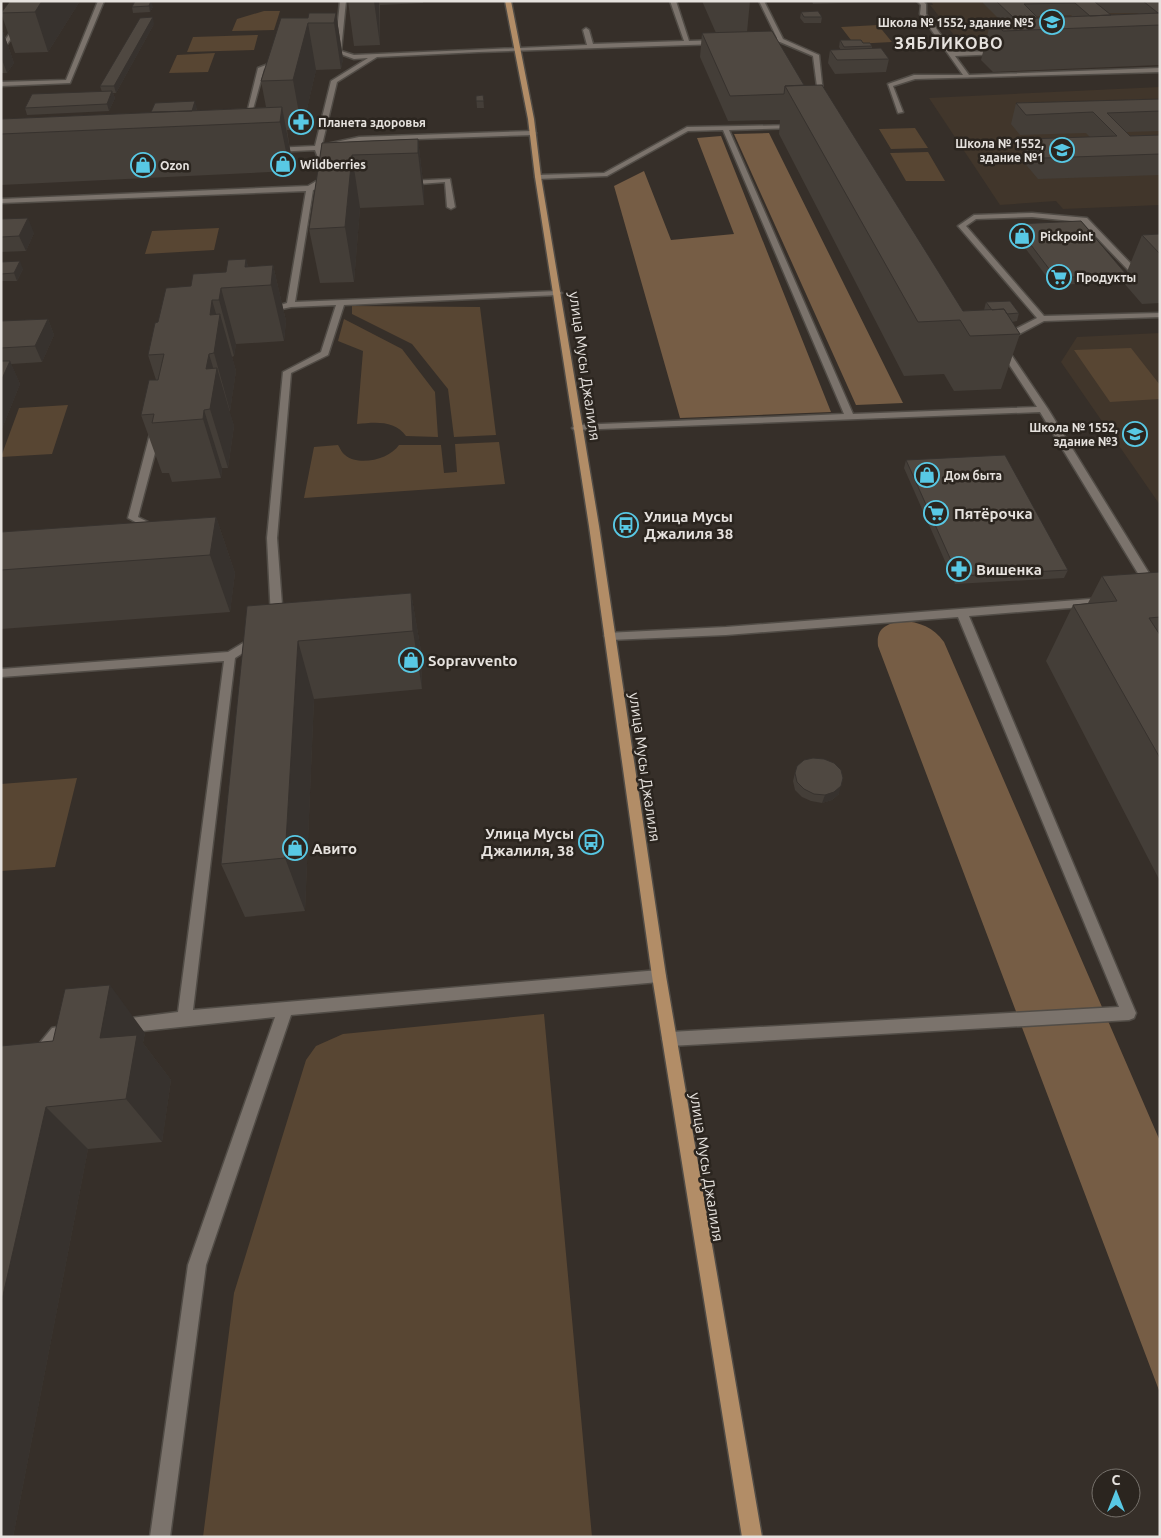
<svg xmlns="http://www.w3.org/2000/svg" width="1161" height="1538" viewBox="0 0 1161 1538" font-family="Ubuntu,sans-serif">
<rect width="100%" height="100%" fill="#362f29"/>
<path fill="#41362b" d="M931,1H1160V39L974,44L958,40L930,5H933Z
M1160,87V205L1063,209L1056,201L1000,205L929,98Z
M1160,333V505L1061,362L1077,337Z"/>
<path fill="#584633" d="M264,11H280L274,30L232,31L237,19Z
M878,25L892,42L854,44L841,27Z
M258,35L254,50L187,52L193,37Z
M215,53L208,72L169,73L177,55Z
M915,128L928,148L891,149L879,129Z
M928,152L945,181H906L890,153Z
M219,228L214,250L145,254L152,231Z
M352,306L480,307L496,435L454,437L448,389L412,344L352,314Z
M344,319L402,349L435,392L438,437L406,436C395,420 375,422 357,424L363,351L338,341Z
M1131,348L1160,385V399L1110,402L1074,350Z
M68,405L52,454L1,457L19,408Z
M499,442L505,484L304,498L314,447L338,445C340,448 342,453 345,455C359,467 390,459 399,445H441L444,473L457,472L455,444Z
M77,778L55,867L1,871V784Z
M544,1014L592,1537H203L234,1293L306,1060L316,1046L343,1034Z"/>
<path fill="#765d45" d="M769,133L903,403L856,405L734,134Z
M721,136L831,412L680,418L614,186L644,171L671,240L734,234L697,138Z
M902,621C920,622 933,627 944,642L1160,1141V1393L878,646C876,628 886,624 902,621Z"/>
<g fill="none" stroke-linecap="round" stroke-linejoin="round">
<defs>
<path id="minor" d="M32,1H37L1,53V46Z
M98,1H104L70,83L1,86V82L66,80Z
M340,1H346L341,51L354,55L587,45L583,30L586,28L589,30L593,44L684,41L670,1H676L689,41L718,40L721,42L718,44L479,52L377,57L337,82L322,145L359,137L533,131L536,133L533,135L359,141L322,149L332,177L318,186L321,188L319,189L313,190L295,302L558,291L562,293L558,295L344,305L328,355L291,373L277,538L283,618L277,622L271,618L267,538L283,372L321,352L336,305L291,307L268,312L264,310L287,303L306,191L1,203V199L308,186L325,176L315,150L273,152L270,150L273,148L315,146L331,81L368,58L354,59L335,52Z
M759,1H764L783,39L819,55L824,103L819,102L813,56L780,42L758,40L777,38Z
M917,1H923L926,4V14L953,52L1001,51L999,54L955,56L969,75L1160,68V72L915,79L893,86L903,112L898,113L888,84L914,75H963L920,14L921,5Z
M279,60L284,61L264,69L249,124L244,125L258,68Z
M798,125L799,126L796,128L729,130L853,414L1037,407L997,346L1004,344L1048,409L1160,591V604L1156,603L1040,412L574,430L572,428L577,425L844,414L723,130L688,131L607,176L538,179L535,177L538,175L604,173L687,127Z
M450,179L455,207L451,209L447,207L445,182L407,185L404,183L407,181Z
M1032,213L1087,218L1136,269L1160,268V272L1131,273L1082,222L1032,217L976,219L966,226L1044,316L1160,313V317L1044,321L1006,341H1000V337L1037,318L958,226L974,215Z
M156,427L161,430L138,517L160,528L161,530L156,533L128,518L151,430Z
M1103,598L1108,602L1107,605L969,616L1136,1013L1134,1018L1129,1020L670,1046L665,1044L662,1039L665,1034L670,1032L1119,1007L958,617L726,635L610,640L604,636L606,633L726,627Z
M258,634L262,635L264,638L262,641L235,658L193,1010L659,970L664,971L666,976L664,981L659,982L291,1015L206,1265L170,1537H150L188,1265L275,1017L123,1033L118,1031L116,1026L118,1021L123,1019L178,1012L224,661L1,677V669L228,652Z
M68,1025L73,1027L75,1032L73,1037L61,1040L43,1060L38,1062L33,1060L30,1055L52,1028Z"/>
<path id="major" d="M505,1H511L534,119L541,177L599,526L666,976L762,1537H742L652,976L589,526L535,177L528,119Z"/>
</defs>
<use href="#minor" stroke="#514c46" stroke-width="3"/>
<use href="#major" stroke="#514c46" stroke-width="3"/>
<use href="#minor" fill="#7b736c" fill-rule="evenodd"/>
<use href="#major" fill="#b28d67" fill-rule="evenodd"/>
</g>
<path fill="#443e38" fill-rule="evenodd" d="M10,1H80L48,52L15,53L1,13Z
M135,1L153,7L150,12L133,13L132,7Z
M348,1H423V3L380,5V45L354,46Z
M702,1H750L747,32L804,85L963,311L984,310L986,302L1019,313L1017,321L1012,322L1020,334L1001,389L954,391L944,374L904,376L779,134L780,120L728,121L700,57L702,33H716Z
M812,1H900L813,4Z
M983,1H1160V65L993,72L981,60L991,20L999,19L983,3ZM1109,13H1138L1139,14L1111,15ZM1071,15L1072,16L1038,18L1036,16Z
M801,12L822,17L821,23H804L800,18Z
M336,13L343,59L341,69L316,70L302,130H287L291,155L290,171L1,185V119L151,113L197,108L196,111L266,107L261,81L308,18Z
M154,24L116,93H113L115,98L109,111L27,115L25,108L102,92L100,86Z
M1,26L14,63L7,73H1Z
M840,40L863,43L872,46V49L889,59L886,72L835,74L828,63L830,50H841L839,47Z
M483,95L484,108H477L476,96Z
M1160,99V131L1126,132L1130,136L1160,135V175L1038,179L1022,160L1028,139L1090,137L1086,133L1020,135L1011,124L1016,103Z
M418,139L424,191V205L360,208L354,282L320,283L309,229L322,143Z
M1,219L34,233L26,251L1,252Z
M1015,224L1126,274L1142,235L1160,234V303L1142,304L1123,282L1053,285L1013,232Z
M246,259L248,267L273,265L286,321L284,341L236,344L234,356L232,357L236,371L230,411H229L234,426L228,468H222L221,478L172,482L169,473H162L141,415L156,380L148,355L158,322L191,286L226,272Z
M1,262L23,269L17,281H1Z
M48,319L54,335L42,362L11,364L20,384L1,431V321Z
M906,460L1068,570L1064,578L955,584L904,468Z
M216,517L235,573L230,612L1,629V532Z
M1160,572V881L1046,661L1073,605L1088,603L1102,576Z
M411,593L421,651L422,689L314,699L305,911L245,917L221,864L247,606Z
M795,773L839,794L832,800L822,803L811,801L802,797L795,790L793,781Z
M145,1033L143,1043L171,1080L162,1142L88,1149L13,1537H1V1046Z"/>
<path fill="#37322e" d="M42,1H80L48,52L35,12Z
M151,1L153,7L150,12L149,6Z
M374,1H379L380,45Z
M336,13L343,59L341,69L334,23Z
M153,17L154,24L116,93L114,86Z
M308,23L316,70L302,130L293,80Z
M1,26L14,63L7,73L1,57Z
M112,91L115,98L109,111L107,104Z
M195,101L197,108L193,118L192,111Z
M282,107L291,155L290,171L280,122Z
M418,139L424,191V205L418,153Z
M352,155L360,208L354,282L345,227Z
M28,218L34,233L26,251L19,236Z
M246,259L252,286L245,267Z
M20,261L23,269L17,281L14,273Z
M273,265L286,321L284,341L271,285Z
M221,288L236,344L234,356L219,300Z
M212,300L219,324L220,314L236,371L230,411L214,353L210,315Z
M48,319L54,335L42,362L35,346Z
M209,354L216,377L217,368L234,426L228,468L210,409L206,369Z
M10,361L20,384L1,431V381Z
M204,410L222,468L221,478L203,419Z
M216,517L235,573L230,612L210,555Z
M411,593L421,651L422,689L413,631Z
M298,641L314,699L305,911L285,858Z
M841,786L839,794L832,800L822,803L825,795Z
M110,985L145,1033L143,1043L171,1080L162,1142L126,1099L100,1038Z
M46,1107L88,1149L13,1537H1V1304Z"/>
<path fill="#4f4841" stroke="#37322e" d="M10,1H42L35,12L1,13Z
M135,1H151L149,6L132,7Z
M996,1H1105L1095,2L1111,15L1090,16L1075,3L1024,4L1038,18H1014Z
M1143,1H1160V13H1158Z
M818,11L822,17H804L801,12Z
M309,13H336L334,23H308L293,80L261,81L281,18H308Z
M1160,13V25L1003,31L991,20Z
M153,17L114,86H100L140,18Z
M772,31L804,85L785,86L784,94L730,96L702,33Z
M840,40H861L863,43H870L872,46L844,47Z
M881,48L889,59L837,60L830,50Z
M822,85L963,311L1004,309L1020,334L970,336L960,320L918,322L785,86Z
M112,91L107,104L25,108L32,94Z
M483,95L484,101H476V96Z
M1160,99V111L1107,113L1130,136L1160,135V154L1044,158L1028,139L1117,136L1093,112L1026,115L1016,103Z
M195,101L192,111L151,112L155,103Z
M282,107L280,122L1,134V119Z
M418,139V153L352,155L345,227L309,229L322,143Z
M28,218L19,236L1,237V219Z
M1081,221L1126,274L1056,278L1015,224Z
M1160,234V254L1142,235Z
M246,259L245,267L273,265L271,285L221,288L219,300H212L210,315L220,314L214,353L209,354L206,369L217,368L210,409L204,410L203,419L152,423L154,414L141,415L149,380H158L164,354L148,355L155,323L158,322L166,288L191,286L193,274L226,272L228,260Z
M20,261L14,273L1,274V262Z
M1010,301L1019,313L1007,314L1004,309L992,310L986,302Z
M48,319L35,346L1,348V321Z
M1,361H10L1,381Z
M1005,455L1068,570L958,576L906,460Z
M216,517L210,555L1,570V532Z
M1160,572V617L1149,618L1160,635V758L1073,605L1117,601L1102,576Z
M411,593L413,631L298,641L285,858L221,864L247,606Z
M813,758L824,759L834,763L841,770L843,778L841,786L834,792L825,795L814,794L804,789L797,782L795,773L797,766L804,760Z
M110,985L100,1038L137,1035L126,1099L46,1107L1,1304V1046L53,1041L65,989Z"/>
<defs>
<symbol id="school-ring" viewBox="-11 -11 22 22"><circle r="9.5" fill="#2b251f" stroke="#58c8e4" stroke-width="1.5"/><path d="M0-5L7-2L0 1L-7-2ZM-4 1L0 2.5L4 1V4Q0 6-4 4Z" fill="#58c8e4"/></symbol>
<symbol id="pharmacy-ring" viewBox="-11 -11 22 22"><circle r="9.5" fill="#2b251f" stroke="#58c8e4" stroke-width="1.5"/><path d="M-2-6h4v4h4v4h-4v4h-4v-4h-4v-4h4Z" fill="#58c8e4"/></symbol>
<symbol id="shop-ring" viewBox="-11 -11 22 22"><circle r="9.5" fill="#2b251f" stroke="#58c8e4" stroke-width="1.5"/><path d="M-5-2.5h2.3a2.7 3.5 0 0 1 5.4 0H5L5.5 6h-11ZM-1.5-2.5h3a1.5 2.3 0 0 0-3 0Z" fill="#58c8e4"/></symbol>
<symbol id="supermarket-ring" viewBox="-11 -11 22 22"><circle r="9.5" fill="#2b251f" stroke="#58c8e4" stroke-width="1.5"/><path d="M-6-5.5h2.5l.6 2H6L4.5 2H-2.5L-4.4-4H-6ZM-1.5 3.2a1.3 1.3 0 1 0 .1 0ZM3 3.2a1.3 1.3 0 1 0 .1 0Z" fill="#58c8e4"/></symbol>
<symbol id="bus-ring" viewBox="-11 -11 22 22"><circle r="9.5" fill="#2b251f" stroke="#58c8e4" stroke-width="1.5"/><path d="M-5-6H5V4H4V6H2V4H-2V6H-4V4H-5ZM-3.5-4V0h7V-4ZM-3.5 1.2v1.5H-2V1.2ZM2 1.2v1.5H3.5V1.2Z" fill="#58c8e4"/></symbol>
</defs>
<g fill-rule="evenodd">
<use href="#school-ring" x="1038" y="8" width="28" height="28"/>
<use href="#pharmacy-ring" x="287" y="108" width="28" height="28"/>
<use href="#school-ring" x="1048" y="136" width="28" height="28"/>
<use href="#shop-ring" x="269" y="150" width="28" height="28"/>
<use href="#shop-ring" x="129" y="151" width="28" height="28"/>
<use href="#shop-ring" x="1008" y="222" width="28" height="28"/>
<use href="#supermarket-ring" x="1045" y="263" width="28" height="28"/>
<use href="#school-ring" x="1121" y="420" width="28" height="28"/>
<use href="#shop-ring" x="913" y="461" width="28" height="28"/>
<use href="#supermarket-ring" x="922" y="499" width="28" height="28"/>
<use href="#bus-ring" x="612" y="511" width="28" height="28"/>
<use href="#pharmacy-ring" x="945" y="555" width="28" height="28"/>
<use href="#shop-ring" x="397" y="646" width="28" height="28"/>
<use href="#bus-ring" x="577" y="828" width="28" height="28"/>
<use href="#shop-ring" x="281" y="834" width="28" height="28"/>
</g>
<g text-anchor="middle" dominant-baseline="central" stroke-width="5" stroke-linejoin="round" paint-order="stroke">
<g font-size="12" font-weight="bold" fill="#e6e2de" stroke="#2b251f" text-anchor="start">
<text x="1034" y="22" text-anchor="end">Школа № 1552, здание №5</text>
<text x="318" y="122">Планета здоровья</text>
<text x="1044" y="143" text-anchor="end">Школа № 1552,<tspan x="1044" dy="14">здание №1</tspan></text>
<text x="300" y="164">Wildberries</text>
<text x="160" y="165">Ozon</text>
<text x="1040" y="236">Pickpoint</text>
<text x="1076" y="277">Продукты</text>
<text x="1118" y="427" text-anchor="end">Школа № 1552,<tspan x="1118" dy="14">здание №3</tspan></text>
<text x="944" y="475">Дом быта</text>
</g>
<g font-size="15" fill="#e6e2de" stroke="#2b251f">
<text transform="translate(585 366) rotate(82)">улица Мусы Джалиля</text>
<text transform="translate(645 767) rotate(82)">улица Мусы Джалиля</text>
<text transform="translate(707 1167) rotate(81)">улица Мусы Джалиля</text>
</g>
<g font-size="15" font-weight="bold" fill="#e6e2de" stroke="#2b251f" text-anchor="start">
<text x="954" y="513">Пятёрочка</text>
<text x="644" y="516">Улица Мусы<tspan x="644" dy="17">Джалиля 38</tspan></text>
<text x="976" y="569">Вишенка</text>
<text x="428" y="660">Sopravvento</text>
<text x="574" y="833" text-anchor="end">Улица Мусы<tspan x="574" dy="17">Джалиля, 38</tspan></text>
<text x="312" y="848">Авито</text>
</g>
<g font-size="16" font-weight="bold" letter-spacing="1" fill="#e6e2de" stroke="#2b251f">
<text x="949" y="43">ЗЯБЛИКОВО</text>
</g>
</g>
<rect width="1161" height="1538" fill="none" stroke="#e6e2de" stroke-width="5"/>
<g transform="translate(1116 1493)"><circle r="24" fill="#2b251f" stroke="#76716b"/>
<path d="M0-4L9 19L0 12L-9 19Z" fill="#58c8e4"/>
<text y="-8" font-size="14" font-weight="bold" text-anchor="middle" fill="#e6e2de">С</text>
</g>
</svg>
